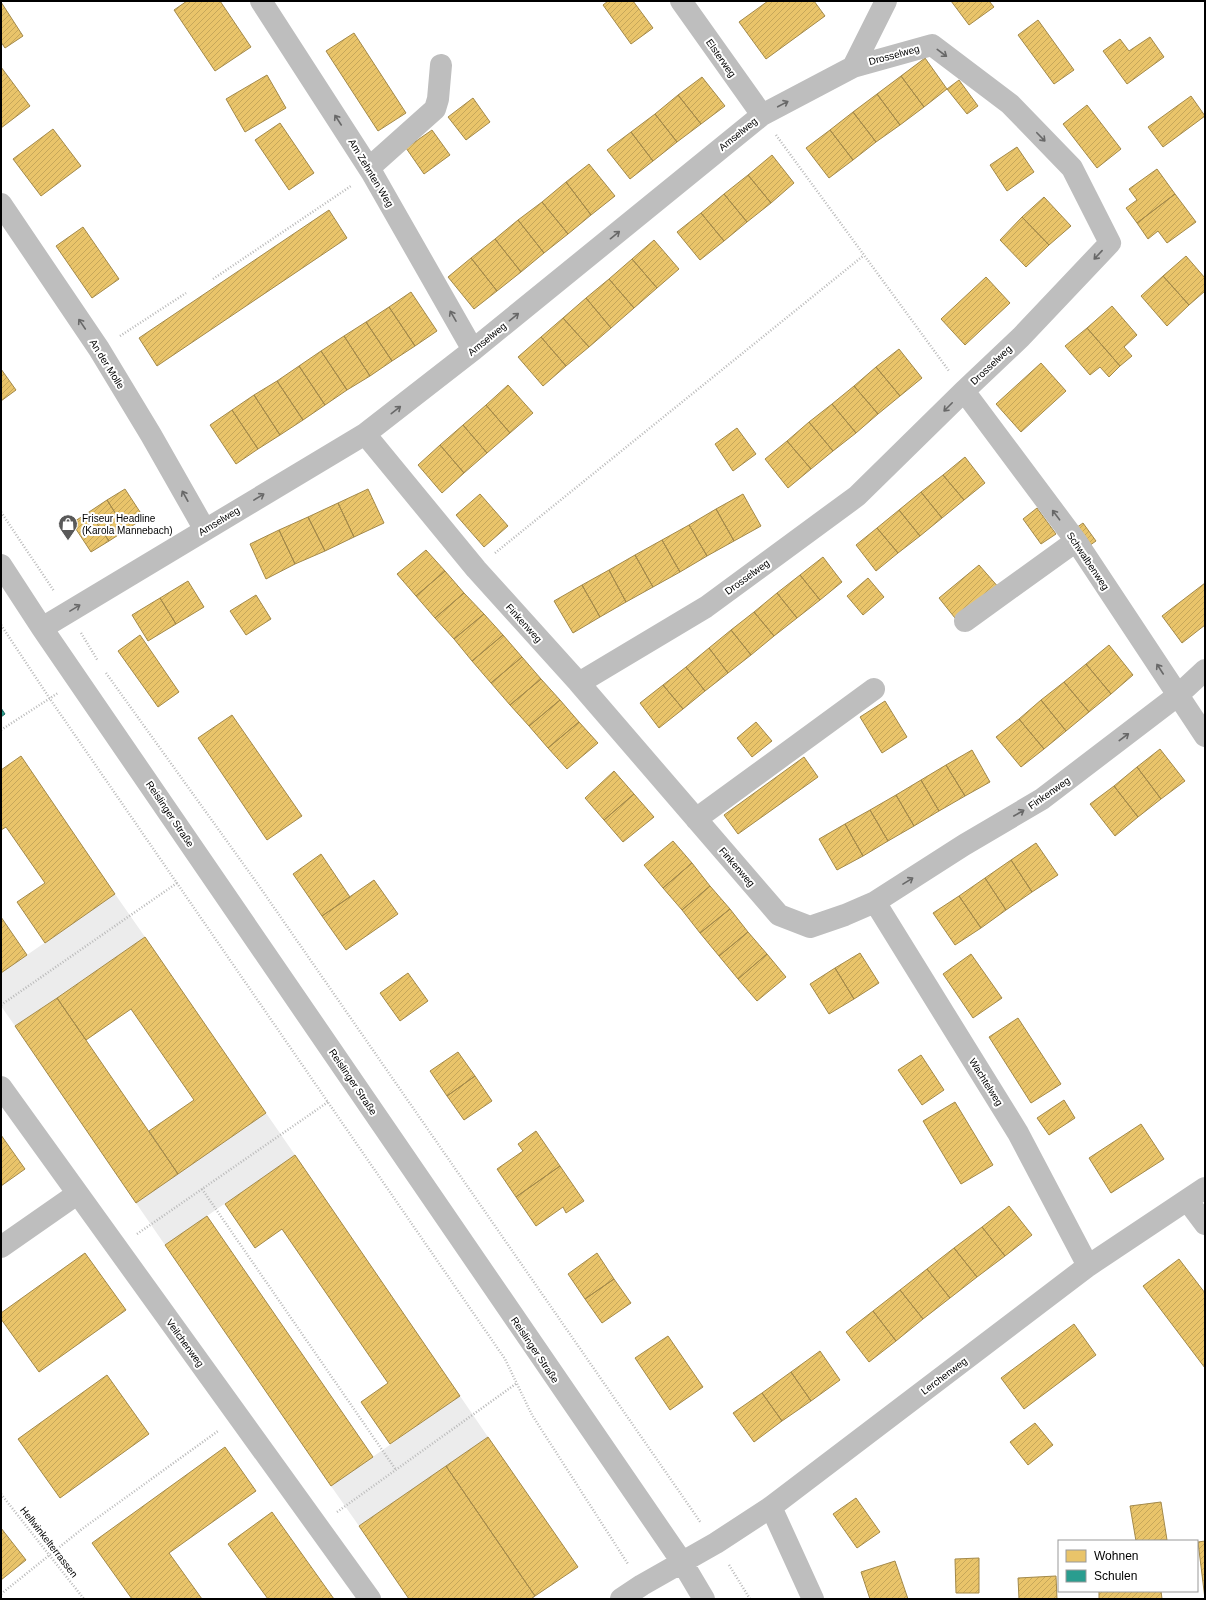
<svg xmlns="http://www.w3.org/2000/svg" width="1206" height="1600" viewBox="0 0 1206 1600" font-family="Helvetica,sans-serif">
<defs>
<pattern id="homes-hatch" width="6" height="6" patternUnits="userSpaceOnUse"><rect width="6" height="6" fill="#e9c46a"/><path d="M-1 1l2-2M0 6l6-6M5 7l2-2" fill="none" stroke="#c6a75a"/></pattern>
<pattern id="schools-hatch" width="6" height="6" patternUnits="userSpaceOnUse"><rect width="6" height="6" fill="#2a9d8f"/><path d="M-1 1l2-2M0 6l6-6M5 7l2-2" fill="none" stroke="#227e72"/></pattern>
</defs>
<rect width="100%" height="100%" fill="#fff"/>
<path fill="#ececec" d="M115,894L145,937L15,1026L1,1006V973Z
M266,1113L295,1155L165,1245L136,1203Z
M460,1396L488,1437L359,1526L331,1486Z"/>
<path fill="url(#homes-hatch)" stroke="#a3894a" d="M187,1H220L251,47L215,71L174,10Z
M608,1H633L653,28L631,44L603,5Z
M768,1H814L825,16L766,59L739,22Z
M951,1H989L994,7L969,25Z
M1,2L23,36L5,48L1,42Z
M1038,20L1074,70L1054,84L1018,35Z
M354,33L406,113L378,131L326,51Z
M1150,37L1164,57L1127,84L1103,51L1120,39L1129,51Z
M925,58L947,89L924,107L901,76Z
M1,67L30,106L1,128Z
M267,75L286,108L245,132L226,99Z
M901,76L924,107L900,125L877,94Z
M702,77L725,106L701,124L678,95Z
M959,80L978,106L967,114L947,89Z
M877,94L900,125L876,142L853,112Z
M678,95L701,124L677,142L655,114Z
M1191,96L1205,116L1163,147L1148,127Z
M473,98L490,122L466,140L448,117Z
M1087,105L1121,149L1097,168L1063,124Z
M853,112L876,142L853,160L830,130Z
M655,114L677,142L653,161L631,132Z
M280,123L314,173L289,190L255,140Z
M53,129L81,166L41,196L13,159Z
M432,130L450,155L424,174L406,148Z
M830,130L853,160L829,178L806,148Z
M631,132L653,161L630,179L607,150Z
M1017,147L1034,172L1007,191L990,165Z
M772,155L794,183L771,203L748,175Z
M589,164L615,196L591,215L566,182Z
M1157,169L1175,194L1137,223L1126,208L1137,200L1129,189Z
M748,175L771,203L747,222L724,194Z
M566,182L591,215L568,234L542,202Z
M724,194L747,222L724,241L701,213Z
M1175,194L1196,222L1167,243L1158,231L1148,239L1137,223Z
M1044,197L1071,226L1049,245L1022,217Z
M542,202L568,234L544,253L518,220Z
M329,210L347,238L157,366L139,338Z
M701,213L724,241L700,260L677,232Z
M1022,217L1049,245L1026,267L1000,240Z
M518,220L544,253L521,272L495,239Z
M83,227L119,279L92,298L56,246Z
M495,239L521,272L497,291L471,258Z
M654,240L679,269L657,288L632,259Z
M1186,256L1205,278V291L1189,305L1163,276Z
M471,258L497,291L474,309L448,277Z
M632,259L657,288L634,308L609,279Z
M1163,276L1189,305L1167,326L1141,296Z
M986,277L1010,303L965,345L941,319Z
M609,279L634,308L611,328L586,298Z
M411,292L437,331L415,346L389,307Z
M586,298L611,328L589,347L563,318Z
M1112,306L1137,335L1124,347L1132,356L1120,366L1087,328Z
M389,307L415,346L392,361L366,322Z
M563,318L589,347L566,366L541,337Z
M366,322L392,361L370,376L344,336Z
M1087,328L1120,366L1109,377L1100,367L1090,375L1065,346Z
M344,336L370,376L347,390L321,351Z
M541,337L566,366L543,386L518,357Z
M899,349L922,378L900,396L876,367Z
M321,351L347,390L325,405L299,366Z
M1041,363L1066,391L1021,432L996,404Z
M299,366L325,405L303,420L277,381Z
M876,367L900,396L878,414L854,386Z
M1,369L16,390L1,401Z
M277,381L303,420L280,435L254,395Z
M508,385L533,413L510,433L486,405Z
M854,386L878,414L856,433L832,404Z
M254,395L280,435L258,449L232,410Z
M832,404L856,433L833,451L809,422Z
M486,405L510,433L487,453L463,425Z
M232,410L258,449L236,464L210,425Z
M809,422L833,451L811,469L787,441Z
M463,425L487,453L464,473L440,445Z
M737,428L756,454L733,471L715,444Z
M787,441L811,469L788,488L765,459Z
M440,445L464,473L442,493L418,465Z
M965,457L985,483L964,500L943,475Z
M943,475L964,500L942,518L921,492Z
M125,489L144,518L126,530L107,500Z
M368,489L384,523L354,537L338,503Z
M921,492L942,518L920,536L899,510Z
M480,494L508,526L484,547L456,515Z
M743,494L761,526L734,541L716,509Z
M107,500L126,530L109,541L89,512Z
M338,503L354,537L325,551L308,517Z
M1037,508L1056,534L1041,544L1023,519Z
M716,509L734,541L707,556L689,525Z
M899,510L920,536L898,553L877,528Z
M89,512L109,541L91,552L72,523Z
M308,517L325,551L295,564L279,530Z
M1083,523L1096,541L1086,548L1073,530Z
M689,525L707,556L680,572L662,540Z
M877,528L898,553L876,571L856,545Z
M279,530L295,564L266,579L250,544Z
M662,540L680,572L653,587L635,555Z
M426,550L445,571L416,596L397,574Z
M635,555L653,587L626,602L609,570Z
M823,557L842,582L820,600L800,575Z
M979,565L1000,589L959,623L939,598Z
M609,570L626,602L600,617L582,585Z
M445,571L464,593L435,618L416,596Z
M800,575L820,600L797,618L777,593Z
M868,578L884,597L863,615L847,596Z
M188,581L204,607L176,624L160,598Z
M1205,583V625L1182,643L1162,616Z
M582,585L600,617L573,633L554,601Z
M464,593L484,614L454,639L435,618Z
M777,593L797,618L774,636L754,612Z
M256,595L271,619L246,635L230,611Z
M160,598L176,624L148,641L132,615Z
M754,612L774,636L751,655L731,630Z
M484,614L503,635L472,661L454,639Z
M731,630L751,655L728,673L709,648Z
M140,635L179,692L158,707L118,651Z
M503,635L522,657L491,683L472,661Z
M1109,645L1133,675L1111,694L1086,664Z
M709,648L728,673L705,691L686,667Z
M522,657L541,679L510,705L491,683Z
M1086,664L1111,694L1089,712L1064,682Z
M686,667L705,691L683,709L663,685Z
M541,679L560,700L529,726L510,705Z
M1064,682L1089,712L1066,731L1041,700Z
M663,685L683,709L659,728L640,703Z
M560,700L579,722L548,748L529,726Z
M1041,700L1066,731L1044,749L1019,719Z
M885,701L907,737L882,753L860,717Z
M232,715L302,816L267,840L198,738Z
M1019,719L1044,749L1021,767L996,737Z
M579,722L598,743L567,769L548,748Z
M756,722L772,741L752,757L737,738Z
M1160,749L1185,781L1161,799L1137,767Z
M972,750L990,782L965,796L946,765Z
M21,756L115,894L45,943L17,902L45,883L6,827L1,830V770Z
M804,757L818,777L738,834L724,815Z
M946,765L965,796L939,811L921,780Z
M1137,767L1161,799L1138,817L1114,786Z
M614,771L634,794L604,820L585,798Z
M921,780L939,811L914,826L896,795Z
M1114,786L1138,817L1115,836L1090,804Z
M634,794L654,817L623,842L604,820Z
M896,795L914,826L888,841L870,810Z
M870,810L888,841L863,856L845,824Z
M845,824L863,856L837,870L819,839Z
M673,841L692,863L663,888L644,865Z
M1036,843L1058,875L1032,892L1011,860Z
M321,854L350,897L322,916L293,874Z
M1011,860L1032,892L1006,910L985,878Z
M692,863L710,886L682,910L663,888Z
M985,878L1006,910L981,928L959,896Z
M374,880L398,914L346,950L322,916Z
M710,886L730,909L700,933L682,910Z
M959,896L981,928L955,945L933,913Z
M730,909L748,932L719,956L700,933Z
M1,917L27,955L1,973Z
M748,932L767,954L738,979L719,956Z
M145,937L266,1113L178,1174L149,1131L194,1100L131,1009L86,1040L57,998Z
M860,953L879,983L854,999L835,968Z
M767,954L786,977L757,1001L738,979Z
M971,954L1002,998L973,1018L943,974Z
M835,968L854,999L829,1014L810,984Z
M408,973L428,1001L400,1021L380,993Z
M57,998L178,1174L136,1203L15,1026Z
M1018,1018L1061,1084L1031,1103L989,1037Z
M458,1052L475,1076L447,1096L430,1071Z
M921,1055L944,1090L922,1105L898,1070Z
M475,1076L492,1101L464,1120L447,1096Z
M1064,1100L1075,1118L1049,1135L1037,1118Z
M955,1102L993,1165L961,1184L923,1121Z
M1141,1124L1164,1159L1111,1193L1089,1158Z
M536,1131L560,1166L516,1197L497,1169L523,1151L518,1144Z
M1,1135L25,1169L1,1186Z
M295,1155L460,1396L390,1444L361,1402L388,1383L282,1229L255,1248L225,1204Z
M560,1166L584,1201L566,1213L563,1207L536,1226L516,1197Z
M1009,1206L1032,1235L1005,1256L982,1227Z
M207,1216L373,1457L331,1486L165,1245Z
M982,1227L1005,1256L977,1277L954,1248Z
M954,1248L977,1277L950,1298L927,1269Z
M85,1253L126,1310L39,1372L1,1319V1313Z
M597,1253L614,1279L585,1299L568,1274Z
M1179,1259L1205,1293V1368L1143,1286Z
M927,1269L950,1298L923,1319L900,1290Z
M614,1279L631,1303L602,1323L585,1299Z
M900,1290L923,1319L896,1341L873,1311Z
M873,1311L896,1341L869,1362L846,1332Z
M1074,1324L1096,1355L1024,1409L1001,1378Z
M668,1336L703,1387L670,1410L635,1358Z
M820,1351L840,1380L811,1401L791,1372Z
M791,1372L811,1401L782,1421L762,1393Z
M107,1375L149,1434L60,1498L18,1439Z
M762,1393L782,1421L754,1442L733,1413Z
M1035,1423L1053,1445L1028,1465L1010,1442Z
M488,1437L578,1567L535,1596L446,1466Z
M225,1447L256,1491L169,1553L202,1599H132L92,1543Z
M446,1466L535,1596L531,1599H409L359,1526Z
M856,1498L880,1532L857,1548L833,1514Z
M1161,1502L1167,1540L1136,1541L1130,1506Z
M272,1512L334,1599H268L228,1544Z
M1,1528L26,1560L1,1580Z
M1205,1541V1599L1198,1542Z
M979,1558V1593H956L955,1559Z
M895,1561L908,1599H870L861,1572Z
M1056,1576L1057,1599H1019L1018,1578Z
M1099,1591H1161L1162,1599H1099Z"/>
<path fill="url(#schools-hatch)" stroke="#1d6e64" d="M1,708L5,714L1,717Z"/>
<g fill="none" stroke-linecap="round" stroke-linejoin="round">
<path stroke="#b9b9b9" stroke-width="2.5" stroke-dasharray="1 2" stroke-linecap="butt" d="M776,135L949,371
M213,279L351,186
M120,336L186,293
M1,512L54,591
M495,553L863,256
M1,625L50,699L505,1359L532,1415L628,1564
M81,633L98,661
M106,673L257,883L701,1523
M1,730L58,693
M1,1005L177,883
M202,1189L396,1470
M137,1234L328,1102
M1,1494L84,1599
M337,1512L517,1383
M729,1565L750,1599
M1,1594L82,1529L218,1431"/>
<path stroke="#bebebe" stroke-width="22" d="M261,1L372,173L473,350
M681,1L762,115
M853,67L886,1
M369,168L435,109L438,99L441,65
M1,204L99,349L151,435L205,530
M964,391L1076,541L1205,736
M365,434L476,569L579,683L779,915L810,927L845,915L875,902L964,845L1042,799L1177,696L1205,670
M1,565L42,628L682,1562L704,1599
M965,621L1076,541
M42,628L365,434L473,350L762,115L853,67L932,45L1010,104L1072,168L1110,243L1021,337L964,391L857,496L706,607L579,683
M696,819L874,689
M875,902L1018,1133L1088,1266
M1,1087L370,1599
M1187,1200L1205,1224
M1,1247L77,1194
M771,1507L813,1599
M621,1599L642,1585L716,1543L771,1507L1088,1266L1205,1188"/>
</g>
<defs><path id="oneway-shaft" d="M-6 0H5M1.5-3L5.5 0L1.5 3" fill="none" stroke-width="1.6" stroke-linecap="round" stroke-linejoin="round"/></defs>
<g stroke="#686868">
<use href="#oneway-shaft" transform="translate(942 53) rotate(37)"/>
<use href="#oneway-shaft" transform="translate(783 104) rotate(-28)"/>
<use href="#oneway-shaft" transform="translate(338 120) rotate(-123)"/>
<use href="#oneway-shaft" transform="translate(1041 137) rotate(46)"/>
<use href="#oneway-shaft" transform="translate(615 235) rotate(-39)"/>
<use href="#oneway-shaft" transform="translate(1098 255) rotate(133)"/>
<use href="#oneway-shaft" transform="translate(453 316) rotate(-120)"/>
<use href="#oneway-shaft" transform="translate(514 317) rotate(-39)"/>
<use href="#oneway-shaft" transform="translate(82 324) rotate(-124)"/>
<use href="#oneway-shaft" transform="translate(948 407) rotate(135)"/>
<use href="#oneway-shaft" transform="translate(396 410) rotate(-38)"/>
<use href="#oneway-shaft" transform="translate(185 496) rotate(-119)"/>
<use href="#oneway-shaft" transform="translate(259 497) rotate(-31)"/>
<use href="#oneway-shaft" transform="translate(1056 515) rotate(-127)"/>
<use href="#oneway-shaft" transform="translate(75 608) rotate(-31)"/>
<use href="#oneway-shaft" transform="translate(1160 669) rotate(-123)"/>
<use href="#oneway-shaft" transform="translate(1124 737) rotate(-37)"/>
<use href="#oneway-shaft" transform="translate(1019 813) rotate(-30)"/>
<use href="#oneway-shaft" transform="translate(908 881) rotate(-32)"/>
</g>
<defs>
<symbol id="shop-pin" viewBox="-11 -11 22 30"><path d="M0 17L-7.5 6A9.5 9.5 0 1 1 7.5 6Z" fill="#595959" stroke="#fff"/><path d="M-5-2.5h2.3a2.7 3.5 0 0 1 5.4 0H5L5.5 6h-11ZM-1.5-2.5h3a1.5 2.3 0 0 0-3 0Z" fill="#fff"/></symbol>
</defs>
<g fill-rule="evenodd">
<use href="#shop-pin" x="57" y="513" width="22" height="30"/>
</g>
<g text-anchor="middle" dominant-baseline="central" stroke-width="4" stroke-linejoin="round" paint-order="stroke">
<g font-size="10" fill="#000" stroke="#fff">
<text transform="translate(894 55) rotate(-15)">Drosselweg</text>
<text transform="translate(721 58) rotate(55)">Elsterweg</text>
<text transform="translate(738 134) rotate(-39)">Amselweg</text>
<text transform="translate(371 173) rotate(59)">Am Zehnten Weg</text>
<text transform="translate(487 339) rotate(-39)">Amselweg</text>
<text transform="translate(107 364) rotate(58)">An der Molle</text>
<text transform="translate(991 365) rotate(-43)">Drosselweg</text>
<text transform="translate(219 521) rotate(-31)">Amselweg</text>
<text transform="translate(1088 561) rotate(56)">Schwalbenweg</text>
<text transform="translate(747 577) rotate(-36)">Drosselweg</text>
<text transform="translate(524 623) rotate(48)">Finkenweg</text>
<text transform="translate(1049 793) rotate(-35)">Finkenweg</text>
<text transform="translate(170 814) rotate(56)">Reislinger Straße</text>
<text transform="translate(737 867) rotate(49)">Finkenweg</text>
<text transform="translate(353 1082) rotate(56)">Reislinger Straße</text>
<text transform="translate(986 1082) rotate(58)">Wachtelweg</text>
<text transform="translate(185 1343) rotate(54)">Veilchenweg</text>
<text transform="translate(535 1350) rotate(56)">Reislinger Straße</text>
<text transform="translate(944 1376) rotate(-37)">Lerchenweg</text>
<text transform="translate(49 1542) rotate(52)">Hellwinkelterrassen</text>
</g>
<g font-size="10" fill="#000" stroke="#fff" text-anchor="start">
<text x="82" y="518">Friseur Headline<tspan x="82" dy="12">(Karola Mannebach)</tspan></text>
</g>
</g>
<rect width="1206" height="1600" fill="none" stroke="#000000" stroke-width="4"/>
<rect x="1058" y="1540" width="140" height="52" fill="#ffffff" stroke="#999999"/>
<rect x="1066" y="1550" width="20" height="12" fill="#e9c46a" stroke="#999999"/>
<text x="1094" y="1560" font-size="12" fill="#000000">Wohnen</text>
<rect x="1066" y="1570" width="20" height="12" fill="#2a9d8f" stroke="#999999"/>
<text x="1094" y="1580" font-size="12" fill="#000000">Schulen</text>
</svg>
